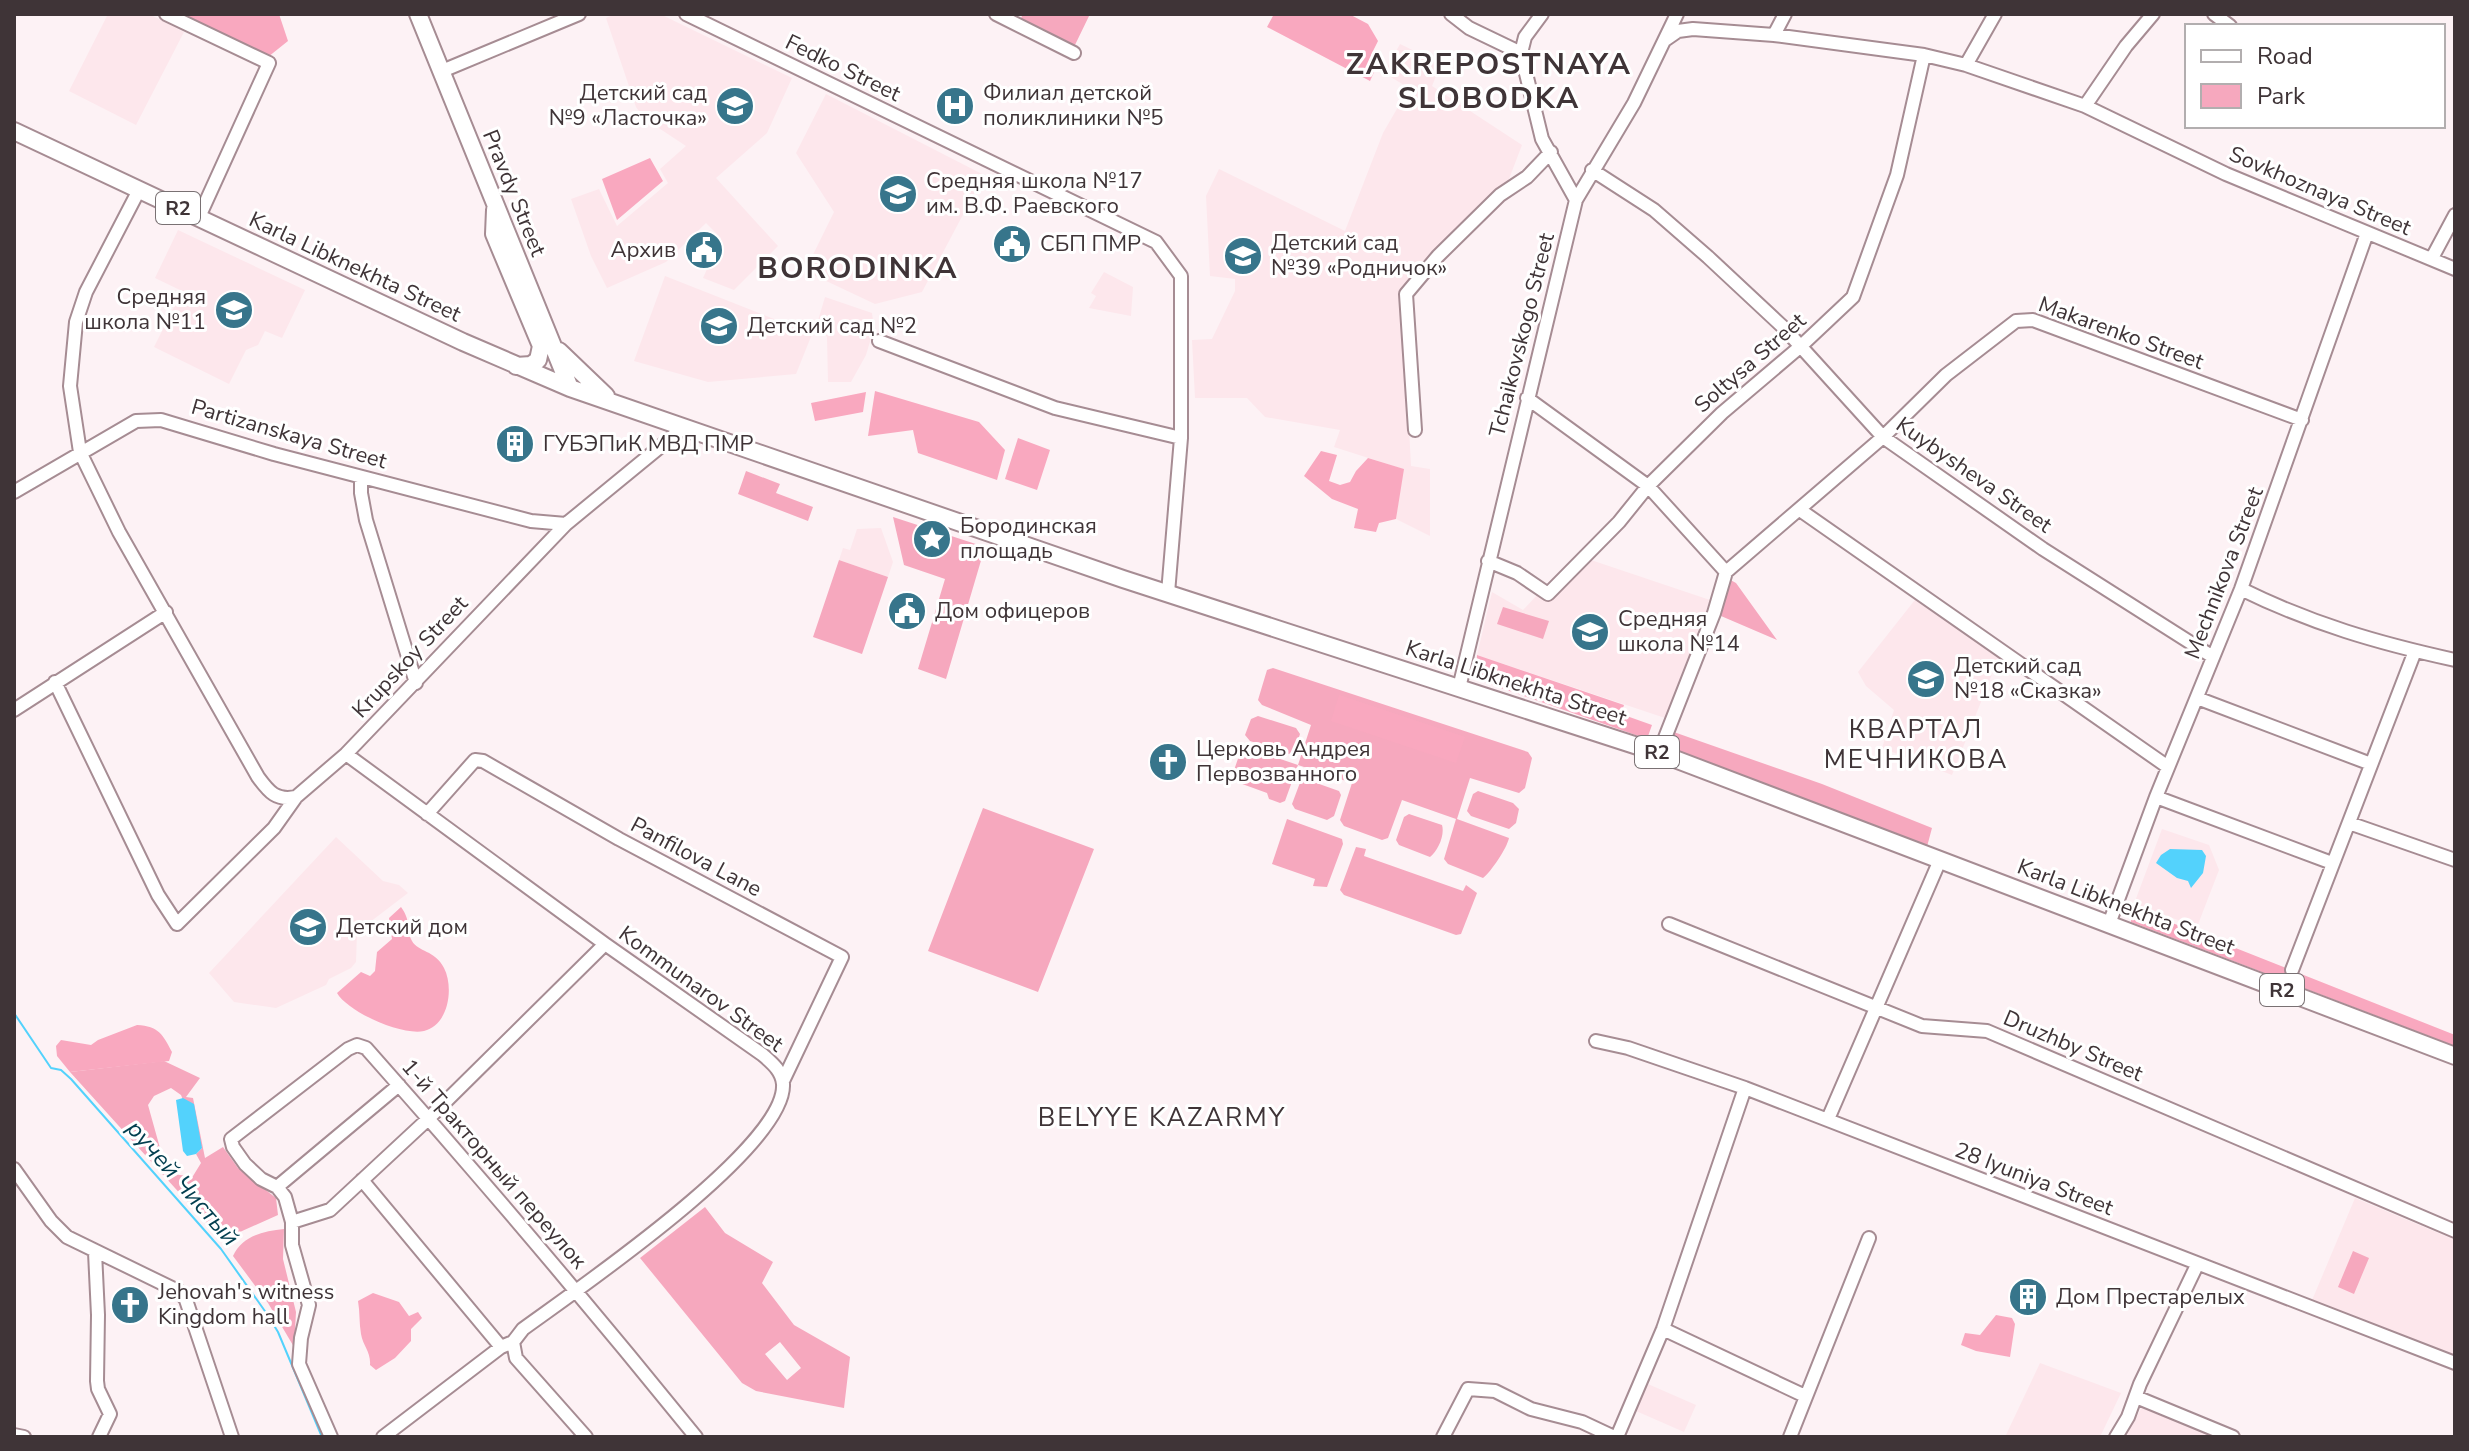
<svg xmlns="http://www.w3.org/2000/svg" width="2469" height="1451" viewBox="0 0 2469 1451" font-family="'Nunito Sans',sans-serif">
<rect width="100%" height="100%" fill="#fdf2f5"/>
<path fill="#fde7ec" d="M108,14H149L184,32L136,125L69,91Z
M615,14H660L792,78L767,133L716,178L778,246L734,290L703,278L721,238L706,223L666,262L607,288L591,256L571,199L599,189L617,226L668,183L660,169L686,146L645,119L636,107L606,18Z
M1400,44L1433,60L1436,76L1432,86L1522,145L1509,179L1402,293L1411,466L1430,469V536L1396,519L1403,469L1334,447L1340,430L1265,417L1247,398H1195L1192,340L1212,339L1235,291V279L1210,276L1206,196L1219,169L1345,231L1383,133L1409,88L1384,73Z
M826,94L984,175L922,292L875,304L805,271L834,212L796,153Z
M178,230L305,290L282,338L265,331L258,345L246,350L229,384L154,347L182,291L155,278Z
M1104,272L1133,287L1131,316L1089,308L1096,296L1091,293Z
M665,276L812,334L796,374L708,382L634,361Z
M825,297L872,313L874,328L866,355L851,382H828L827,337L817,324Z
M881,528L893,562L888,577L839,560L843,548L850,550L857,529Z
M1588,559L1710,600L1665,718L1477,655L1492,592L1523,610L1539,593Z
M1918,596L2000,654L1952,775L1882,748L1894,710L1866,686L1858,672Z
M2162,829L2209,845L2219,870L2197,927L2134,904Z
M336,837L383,881L399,885L408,893L357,932L356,962L351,968L329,979L326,985L276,1008L234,1002L209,973Z
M2355,1198L2455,1240V1361L2310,1305Z
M2040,1363L2121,1393L2100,1437H2005Z
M1648,1384L1696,1405L1684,1432L1636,1411Z
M2142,1407L2214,1437H2125Z"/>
<path fill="#f6a8be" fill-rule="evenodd" d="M1023,14H1090L1074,47L1020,20Z
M746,471L780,484L776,493L813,507L808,521L738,494Z
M893,517L985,547L946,679L918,669L945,579L904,565Z
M839,560L888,577L862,654L813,637Z
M1725,577L1736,583L1777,640L1714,613Z
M1503,607L1549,621L1543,639L1497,624Z
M1273,668L1528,752L1532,758L1525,788L1519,793L1470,778L1457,819L1509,838C1507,848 1491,872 1483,878L1448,864L1444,859L1456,819L1402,800L1388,838L1382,840L1344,826L1340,820L1352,783L1298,765L1285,801L1280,803L1269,799L1267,793L1234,781L1232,776L1241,750L1248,748L1298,765L1311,725L1262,705L1258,700L1267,670Z
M1258,716L1296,728L1300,734L1295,749L1289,754L1250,741L1245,735L1251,719Z
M1668,730L1822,784L1932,828L1925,854L1659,753Z
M1305,779L1339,791L1341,795L1334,816L1327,820L1295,809L1292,804L1301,780Z
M1478,791L1513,803L1519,809L1516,823L1509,829L1471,816L1467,811L1473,794Z
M983,808L1094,849L1038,992L928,951Z
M1409,814L1442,825C1445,835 1438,851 1430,857L1399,845L1396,840L1404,817Z
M1287,819L1342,839L1343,844L1327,887L1313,886L1315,879L1272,864Z
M1356,847L1366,849L1364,856L1463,891L1466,885L1477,893L1461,934L1456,935L1344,895L1340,890Z
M164,1061L200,1078L186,1097L193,1098L205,1158L223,1147L238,1168L276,1198L278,1215L222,1240L70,1072ZM171,1088L181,1095L202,1148L196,1154L201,1163L193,1176L179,1175L165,1166L148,1105L154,1096Z
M705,1207L725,1233L773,1262L762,1283L794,1325L850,1357L844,1408L756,1391L742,1383L640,1258ZM780,1342L801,1368L787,1380L765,1354Z
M284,1229L283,1259L296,1312L294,1347L268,1303L233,1256C242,1236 263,1231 284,1229Z
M2353,1251L2369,1258L2354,1294L2338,1287Z"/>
<path fill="#f9a8bf" d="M178,14H279L288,41L268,57Z
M1274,14H1349L1368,24L1378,41L1371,55L1376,68L1370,81L1267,27Z
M650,158L663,181L617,220L602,179Z
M875,391L979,422L1005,450L997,480L918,453L913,430L868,436Z
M866,392L863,412L815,421L811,403Z
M1018,438L1050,450L1037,490L1005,479Z
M1321,451L1337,455L1329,481L1340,485L1350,482L1356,471L1368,458L1404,469L1396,519L1379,523L1376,532L1354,528L1358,509L1332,499L1304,476Z
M1477,655L1624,705L1621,714L1652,725L1647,739L1481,681L1476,675Z
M1339,695L1465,737L1456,763L1331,721Z
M401,907C412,922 405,929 412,941C418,952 435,950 444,968C454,987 449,1025 424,1031C402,1036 348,1012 337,993L361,972L370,976L375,971L377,952L392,939L389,918Z
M2132,907L2455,1035V1046L2131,922Z
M137,1025C159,1026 163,1035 172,1052L169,1061L70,1072L57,1056L56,1046L61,1040L91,1045L98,1040Z
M373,1293L399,1302L409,1316L418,1312L422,1318L411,1329V1341L395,1358L376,1370L370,1365C371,1352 363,1346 361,1334C359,1323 360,1312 358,1301Z
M1996,1315L2012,1318L2015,1324L2010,1357L1976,1351L1961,1345L1965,1333L1980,1335Z"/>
<path fill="#53d2fc" d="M2170,849L2202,850L2206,856L2203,873L2191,888L2188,881L2177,878L2156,863L2161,855Z
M183,1098L194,1104L202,1148L196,1154L187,1156L183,1151L176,1100Z"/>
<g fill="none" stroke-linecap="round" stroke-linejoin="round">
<path stroke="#53d2fc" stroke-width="2" d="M14,1013L51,1068L61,1070L71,1079L221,1249L267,1314L278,1332L322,1437"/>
<defs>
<path id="minor" d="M166,14L269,63L199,217
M686,14L1156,242L1181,276V438L1168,593
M996,14L1074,53
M1451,14L1469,28L1521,53
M1542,14L1525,37L1521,53L1542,139L1576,200
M2214,14L2230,26
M1774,35L1785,14
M1665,40L1678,31L1693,29L1774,35L1924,55L1966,65L2085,106L2226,174L2455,269
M1966,65L1995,14
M442,71L579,14
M2085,106L2126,46L2153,14
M1592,170L1654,210L1708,257L1783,327L1883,437L2043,549L2213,657
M139,190L86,292L76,322L70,386L80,452L119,532L258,777C269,792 276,801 296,797
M2432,258L2455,215
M879,341L1055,408L1181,438
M1527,398L1648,486L1726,572
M1415,430L1406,294L1438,256L1500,195L1527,177L1551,152
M361,477V493L366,520L416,683
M14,492L136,421L161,420L274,454L531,521L566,524
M1800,510L2168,767
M1488,561L1517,573L1548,594L1619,522L1648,486L1722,413L1801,346L1853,297L1897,175L1924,55
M1726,572L1883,437L1946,375L2016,321L2033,320L2302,420
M2241,589C2312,624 2378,643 2455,660
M55,682L158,895L177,924L274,828L296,797L346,754L566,524L683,428
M1459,688L1576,200L1634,103L1677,14
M2197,698L2371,764
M14,710L166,612
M1659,753L1714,613L1726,572
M346,754L605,944L763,1055C772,1063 782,1071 783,1084C787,1147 575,1291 523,1329L513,1342L501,1347L383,1437
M2156,797L2332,863
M427,814L475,760L483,761L619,839L842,957L783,1081
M2349,823L2455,860
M1669,924L1922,1026L1987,1031L2455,1231
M2109,924L2156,797L2241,589L2367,233
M2292,970L2415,651
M1596,1041L1628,1048L1745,1088L2455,1363
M1828,1119L1940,860
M14,1169L51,1221L67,1237L180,1292L186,1300L232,1437
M362,1180L501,1347
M277,1187L399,1085
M292,1222L330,1210L428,1119L605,944
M95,1252L98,1315L97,1381L98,1389L110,1414L99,1437
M1663,1329L1805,1396
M513,1342L516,1358L586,1437
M2136,1397L2233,1437
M14,1435L24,1437
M331,1437L299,1364L301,1338L309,1305L292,1245V1222L285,1197L277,1187L261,1179L245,1164L233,1147L231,1139L348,1049L357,1045L366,1048C479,1175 589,1305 696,1437
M1443,1437L1468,1389L1495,1391L1531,1409L1582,1422L1614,1437
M1617,1437L1663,1329L1745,1088
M1790,1437L1869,1238
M2116,1437L2128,1417L2140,1384L2197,1265"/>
<path id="major" d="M418,14L570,388
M14,131L463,342L570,388L1123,579L1659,753L2455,1056
M495,210L494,234L541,346L538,360L531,365L516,366
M559,351L606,396"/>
</defs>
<use href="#minor" stroke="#a68c93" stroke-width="16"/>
<use href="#major" stroke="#a68c93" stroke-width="20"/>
<use href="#minor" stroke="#fff" stroke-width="12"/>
<use href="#major" stroke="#fff" stroke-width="16"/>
</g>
<defs>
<symbol id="school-disc" viewBox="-11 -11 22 22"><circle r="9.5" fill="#37758b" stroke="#fff"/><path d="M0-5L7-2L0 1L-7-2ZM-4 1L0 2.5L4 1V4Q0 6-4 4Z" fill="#fff"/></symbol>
<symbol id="hospital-disc" viewBox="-11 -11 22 22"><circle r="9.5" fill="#37758b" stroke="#fff"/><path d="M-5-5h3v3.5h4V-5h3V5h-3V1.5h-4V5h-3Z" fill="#fff"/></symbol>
<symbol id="civic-disc" viewBox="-11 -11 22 22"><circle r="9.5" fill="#37758b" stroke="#fff"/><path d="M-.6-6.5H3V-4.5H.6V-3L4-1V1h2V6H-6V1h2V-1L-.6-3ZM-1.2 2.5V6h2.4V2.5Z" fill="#fff"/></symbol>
<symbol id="building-disc" viewBox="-11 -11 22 22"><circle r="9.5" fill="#37758b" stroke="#fff"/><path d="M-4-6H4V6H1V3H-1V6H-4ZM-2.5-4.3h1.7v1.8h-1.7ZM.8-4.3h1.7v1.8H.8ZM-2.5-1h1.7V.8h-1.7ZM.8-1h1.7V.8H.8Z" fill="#fff"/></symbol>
<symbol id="sight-disc" viewBox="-11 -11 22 22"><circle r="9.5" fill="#37758b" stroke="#fff"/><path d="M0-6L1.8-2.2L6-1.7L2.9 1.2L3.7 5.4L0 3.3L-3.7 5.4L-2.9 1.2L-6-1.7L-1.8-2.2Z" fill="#fff"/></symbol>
<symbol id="church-disc" viewBox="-11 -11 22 22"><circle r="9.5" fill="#37758b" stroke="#fff"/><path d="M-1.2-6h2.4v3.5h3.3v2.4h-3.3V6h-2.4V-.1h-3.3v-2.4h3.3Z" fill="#fff"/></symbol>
</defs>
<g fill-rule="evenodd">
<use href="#school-disc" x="713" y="84" width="44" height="44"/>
<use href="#hospital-disc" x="933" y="84" width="44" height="44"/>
<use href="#school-disc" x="876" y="172" width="44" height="44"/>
<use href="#civic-disc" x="990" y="222" width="44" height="44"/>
<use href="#civic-disc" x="682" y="228" width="44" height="44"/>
<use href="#school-disc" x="1221" y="234" width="44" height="44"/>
<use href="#school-disc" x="212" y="288" width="44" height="44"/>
<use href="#school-disc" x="697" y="304" width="44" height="44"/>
<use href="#building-disc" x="493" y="422" width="44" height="44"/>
<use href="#sight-disc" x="910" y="517" width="44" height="44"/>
<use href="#civic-disc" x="885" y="589" width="44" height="44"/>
<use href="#school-disc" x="1568" y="610" width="44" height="44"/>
<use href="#school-disc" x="1904" y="657" width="44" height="44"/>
<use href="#church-disc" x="1146" y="740" width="44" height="44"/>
<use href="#school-disc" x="286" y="905" width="44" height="44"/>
<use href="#building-disc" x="2006" y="1275" width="44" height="44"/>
<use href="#church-disc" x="108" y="1283" width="44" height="44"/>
</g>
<g text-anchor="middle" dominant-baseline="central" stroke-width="6" stroke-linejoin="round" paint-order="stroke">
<g fill="#fff" stroke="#797173" stroke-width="2">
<rect x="156" y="192" width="44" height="32" rx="6"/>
<rect x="1635" y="736" width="44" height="32" rx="6"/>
<rect x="2260" y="974" width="44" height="32" rx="6"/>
</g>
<g font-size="20" font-weight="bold" fill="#3f3437">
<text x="178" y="208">R2</text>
<text x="1657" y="752">R2</text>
<text x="2282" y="990">R2</text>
</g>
<g font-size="22" fill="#3f3437" stroke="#fff">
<text transform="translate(843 68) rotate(26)">Fedko Street</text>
<text transform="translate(2320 191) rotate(23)">Sovkhoznaya Street</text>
<text transform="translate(514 193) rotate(68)">Pravdy Street</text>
<text transform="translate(355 267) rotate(25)">Karla Libknekhta Street</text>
<text transform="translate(2121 333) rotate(20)">Makarenko Street</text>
<text transform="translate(1522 335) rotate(-76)">Tchaikovskogo Street</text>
<text transform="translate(1750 363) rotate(-41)">Soltysa Street</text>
<text transform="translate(289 434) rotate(16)">Partizanskaya Street</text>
<text transform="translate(1974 475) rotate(35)">Kuybysheva Street</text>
<text transform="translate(2224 573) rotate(-69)">Mechnikova Street</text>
<text transform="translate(410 657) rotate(-47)">Krupskoy Street</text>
<text transform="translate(1516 683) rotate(18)">Karla Libknekhta Street</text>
<text transform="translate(696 857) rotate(28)">Panfilova Lane</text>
<text transform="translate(2126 907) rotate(21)">Karla Libknekhta Street</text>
<text transform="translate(701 989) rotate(36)">Kommunarov Street</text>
<text transform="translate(2073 1046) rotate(23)">Druzhby Street</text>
<text transform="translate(494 1164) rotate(49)">1-й Тракторный переулок</text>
<text transform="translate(2034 1179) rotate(21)">28 Iyuniya Street</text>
</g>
<g font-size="22" fill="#3f3437" stroke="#fff" text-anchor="start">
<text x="707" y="93" text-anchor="end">Детский сад<tspan x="707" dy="25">№9 «Ласточка»</tspan></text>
<text x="983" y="93">Филиал детской<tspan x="983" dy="25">поликлиники №5</tspan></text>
<text x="926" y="181">Средняя школа №17<tspan x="926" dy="25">им. В.Ф. Раевского</tspan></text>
<text x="1271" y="243">Детский сад<tspan x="1271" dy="25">№39 «Родничок»</tspan></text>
<text x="1040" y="244">СБП ПМР</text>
<text x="676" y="250" text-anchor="end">Архив</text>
<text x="206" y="297" text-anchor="end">Средняя<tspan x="206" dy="25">школа №11</tspan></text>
<text x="747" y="326">Детский сад №2</text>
<text x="543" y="444">ГУБЭПиК МВД ПМР</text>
<text x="960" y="526">Бородинская<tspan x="960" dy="25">площадь</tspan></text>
<text x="935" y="611">Дом офицеров</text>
<text x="1618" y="619">Средняя<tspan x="1618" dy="25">школа №14</tspan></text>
<text x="1954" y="666">Детский сад<tspan x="1954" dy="25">№18 «Сказка»</tspan></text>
<text x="1196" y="749">Церковь Андрея<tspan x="1196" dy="25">Первозванного</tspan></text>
<text x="336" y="927">Детский дом</text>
<text x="158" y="1292">Jehovah's witness<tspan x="158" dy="25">Kingdom hall</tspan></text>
<text x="2056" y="1297">Дом Престарелых</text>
</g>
<g font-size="24" font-style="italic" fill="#023e4f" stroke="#fff">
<text transform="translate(183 1183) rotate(49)">ручей Чистый</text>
</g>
<g font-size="26" letter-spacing="2" fill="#3f3437" stroke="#fff">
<text x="1916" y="729">КВАРТАЛ<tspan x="1916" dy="30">МЕЧНИКОВА</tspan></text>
<text x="1162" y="1117">BELYYE KAZARMY</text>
</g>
<g font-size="30" font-weight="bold" letter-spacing="2" fill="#3f3437" stroke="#fff">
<text x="1489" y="64">ZAKREPOSTNAYA<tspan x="1489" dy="34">SLOBODKA</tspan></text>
<text x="858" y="268">BORODINKA</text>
</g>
</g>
<rect width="2469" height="1451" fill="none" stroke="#3f3437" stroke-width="32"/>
<rect x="2185" y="24" width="260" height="104" fill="#ffffff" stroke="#b2aeaf" stroke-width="2"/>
<rect x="2201" y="50" width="40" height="12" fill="#ffffff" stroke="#b2aeaf" stroke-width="2"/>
<text x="2257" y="64" font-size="24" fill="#3f3437">Road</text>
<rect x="2201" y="84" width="40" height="24" fill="#f6a8be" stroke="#b2aeaf" stroke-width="2"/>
<text x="2257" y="104" font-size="24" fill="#3f3437">Park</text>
</svg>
